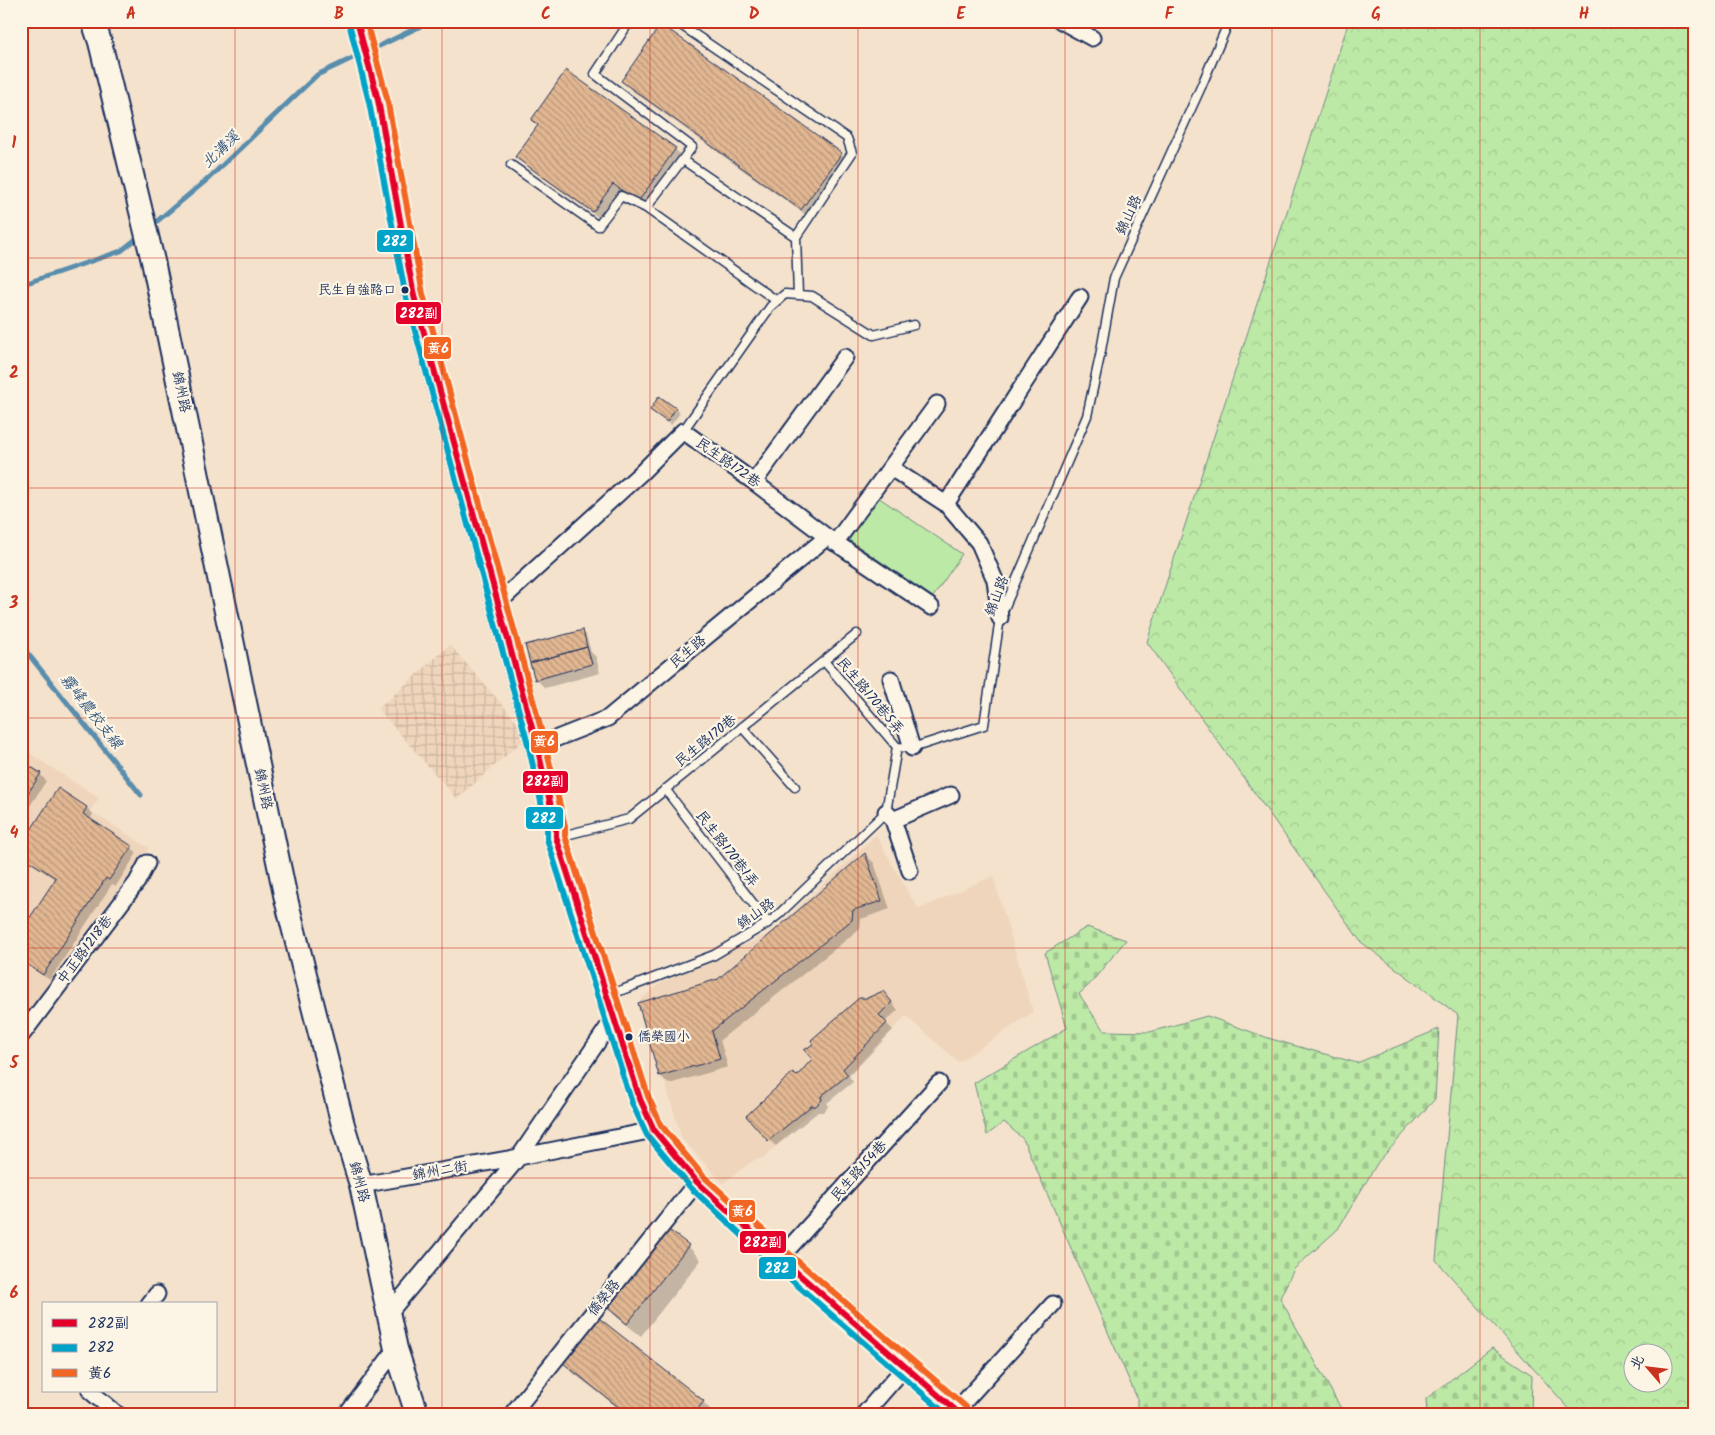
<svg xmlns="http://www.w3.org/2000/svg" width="1715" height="1435" viewBox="0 0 1715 1435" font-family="Kalam,'LXGW WenKai TC',sans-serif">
<defs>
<pattern id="industrial-grid" width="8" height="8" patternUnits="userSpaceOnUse" patternTransform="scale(1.25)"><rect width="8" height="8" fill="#efd5bb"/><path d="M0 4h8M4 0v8" fill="none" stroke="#ccb7a3"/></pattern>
<pattern id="forest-crowns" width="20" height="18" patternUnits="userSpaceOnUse" patternTransform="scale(1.25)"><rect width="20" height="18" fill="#bde9a6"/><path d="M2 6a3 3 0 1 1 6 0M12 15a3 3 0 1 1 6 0" fill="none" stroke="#a2c891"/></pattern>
<pattern id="cemetery-stones" width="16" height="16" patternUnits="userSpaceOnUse" patternTransform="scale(1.25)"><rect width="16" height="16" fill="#bde9a6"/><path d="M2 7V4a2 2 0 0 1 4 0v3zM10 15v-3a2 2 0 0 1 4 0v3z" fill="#a2c891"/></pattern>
<pattern id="building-back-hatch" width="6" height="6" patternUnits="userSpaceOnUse" patternTransform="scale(1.25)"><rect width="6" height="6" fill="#e2b792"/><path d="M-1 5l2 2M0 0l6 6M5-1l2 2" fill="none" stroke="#b6957a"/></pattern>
</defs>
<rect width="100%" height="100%" fill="#f4e2cc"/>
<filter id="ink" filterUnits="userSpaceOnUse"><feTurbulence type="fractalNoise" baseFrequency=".02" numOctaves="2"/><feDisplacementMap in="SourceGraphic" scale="10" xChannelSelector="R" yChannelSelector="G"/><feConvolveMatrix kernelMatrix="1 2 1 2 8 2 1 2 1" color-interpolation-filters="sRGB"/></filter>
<g filter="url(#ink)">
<path fill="#efd5bb" d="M21,748L99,798L90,811L149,848L21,1021Z
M876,835L910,896L919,909L993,876L1033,1012L959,1062L906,1016L764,1158L754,1160L723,1183L682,1139L640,1000L661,983L771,933Z"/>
<path fill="url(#industrial-grid)" d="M450,645L529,735L457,799L378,709Z"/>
<path fill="#bde9a6" stroke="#6c8c82" d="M878,497L962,554L933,597L849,540Z"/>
<path fill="url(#forest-crowns)" stroke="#6c8c82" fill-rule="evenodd" d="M1349,21H1694V1414H1574L1436,1260L1458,1015L1361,942L1147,642ZM1632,1352H1662V1382H1632Z"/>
<path fill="url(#cemetery-stones)" stroke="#6c8c82" d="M1087,927L1126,940L1090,984L1079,994L1104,1031L1150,1032L1207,1016L1271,1039L1357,1063L1439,1029L1435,1099L1378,1162L1338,1229L1294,1269L1280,1298L1344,1414H1137V1398L1023,1139L1004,1122L987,1135L974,1083L1067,1028L1045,953Z
M1492,1348L1532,1375L1531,1414H1427L1426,1399Z"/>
<path fill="#0003" d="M567,72L675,149L684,158L647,210L622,192L602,220L525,165L516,157L538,126L533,120Z
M622,81L841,154L850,162L810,218L631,90Z
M676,409L680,413L671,425L652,410Z
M582,631L586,635L591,652L596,657L600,673L545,688L536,679Z
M21,763L40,774L46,781L30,806L21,800Z
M87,808L93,814L90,820L131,847L137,853L116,886L112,884L50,980L21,962V934L56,880L21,856Z
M865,854L874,863L890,909L861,919L860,929L720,1040L728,1067L669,1084L660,1076L718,980Z
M889,999L898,1010L885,1022L893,1030L849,1076L853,1082L827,1103L828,1107L823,1112H818L776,1146L769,1140L798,1077Z
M21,1003L25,1007L21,1014Z
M688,1246L701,1260L641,1336L618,1318L605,1305Z
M594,1316L703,1402L715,1414H626L573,1373L560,1359Z"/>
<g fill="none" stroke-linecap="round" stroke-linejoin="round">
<path stroke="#598dad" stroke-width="5" d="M371,50L431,21
M150,227L209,178L317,75L361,54
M21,285L121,251L140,236
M21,645L141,795"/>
</g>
<path fill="url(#building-back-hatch)" stroke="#1b2f5e" d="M661,24L842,153L801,210L621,81Z
M566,70L676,148L638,202L613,184L593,212L515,157L538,125L531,120Z
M659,396L676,408L667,422L650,410Z
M583,630L587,647L530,663L525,645Z
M587,647L592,664L535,680L530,663Z
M21,761L41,773L23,801L21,799Z
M58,788L87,807L83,814L132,846L109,880L106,878L43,975L21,960V931L56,878L21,856V845Z
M865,853L882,901L853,910L852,920L712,1031L720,1059L659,1076L638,1003L718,979Z
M883,991L892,1002L879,1015L887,1023L843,1069L848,1075L821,1096L822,1100L816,1106H811L768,1141L746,1116L792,1073L797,1076L812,1059L804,1050L813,1044L811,1040L859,998H867Z
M665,1227L689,1245L627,1324L604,1305Z
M594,1314L704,1401L694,1414H627L558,1359Z"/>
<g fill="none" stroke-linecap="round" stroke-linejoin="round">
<defs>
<path id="lane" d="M630,21L595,74L692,147L646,208L777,301
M675,21L847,138L852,153L796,237L798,295
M683,160L796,237
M511,165L598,226L621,196L646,208
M683,431L771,306L785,294L812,296L874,335L914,325
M824,661L897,747
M742,727L795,787
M665,789L768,923
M558,837L629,819L857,634
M609,995L714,955L768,923L778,915L886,812L897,747L912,748L984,725L1000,618L1087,416L1100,356L1114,278L1201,87L1229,21"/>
<path id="street" d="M1061,21L1092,38
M891,468L946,504L979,543L995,580L1000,618
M754,482L845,357
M946,504L1080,297
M835,543L937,404
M497,604L641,473L683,431L754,482L827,537L931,607
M891,679L912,748
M537,746L608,718L827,537
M886,812L893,820L910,871
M893,820L951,795
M21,1036L137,882L147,863
M361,1185L519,1157L654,1130
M780,1258L939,1083
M149,1304L157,1294
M389,1313L519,1157L614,1018
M90,1391L117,1414
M347,1414L396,1349
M512,1414L697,1182
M864,1414L905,1367
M953,1414L1053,1304"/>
<path id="secondary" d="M93,21L100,42L153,261L286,899L343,1125L361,1185L396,1349L417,1414
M357,21L378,100L414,296L537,746L556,828V837L640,1099L654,1130L697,1182L780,1258L960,1414"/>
</defs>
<use href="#lane" stroke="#1b2f5e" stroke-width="11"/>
<use href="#street" stroke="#1b2f5e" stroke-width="19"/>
<use href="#secondary" stroke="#1b2f5e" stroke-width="26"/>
<use href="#lane" stroke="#fcf5e5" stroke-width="8"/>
<use href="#street" stroke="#fcf5e5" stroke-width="15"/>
<use href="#secondary" stroke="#fcf5e5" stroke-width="22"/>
<defs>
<path id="bus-1" d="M357,21L378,100L414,296L537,746L556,828V837L640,1099L654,1130L697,1182L780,1258L960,1414"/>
<path id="bus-2" d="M349,23L369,102L406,298L529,748L547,829V839L632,1103L647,1135L691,1188L774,1265L946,1414"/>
<path id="bus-3" d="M366,21L387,98L423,294L545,744L565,826V836L648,1096L661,1125L703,1176L786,1251L966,1407"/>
</defs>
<use href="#bus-1" stroke="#fcf5e5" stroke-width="10"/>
<use href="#bus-2" stroke="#fcf5e5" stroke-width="10"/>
<use href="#bus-3" stroke="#fcf5e5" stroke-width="10"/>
<use href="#bus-1" stroke="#e4002b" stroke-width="6"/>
<use href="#bus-2" stroke="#01a3c8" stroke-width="6"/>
<use href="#bus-3" stroke="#f26522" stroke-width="6"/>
</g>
</g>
<path fill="none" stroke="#c8321e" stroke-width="1" stroke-opacity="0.55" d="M235,21V1414M442,21V1414M650,21V1414M858,21V1414M1065,21V1414M1272,21V1414M1480,21V1414M21,258H1694M21,488H1694M21,718H1694M21,948H1694M21,1178H1694"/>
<g fill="#1b2f5e" stroke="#fcf5e5" stroke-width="2">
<circle cx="405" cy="290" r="4.5"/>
<circle cx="629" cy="1037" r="4.5"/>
</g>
<g text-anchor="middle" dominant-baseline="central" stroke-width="4.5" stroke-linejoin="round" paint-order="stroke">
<g font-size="13" fill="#1b2f5e" stroke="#fcf5e5" text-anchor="end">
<text x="396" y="290">民生自強路口</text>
<text x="638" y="1037" text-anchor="start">僑榮國小</text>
</g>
<g font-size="14" fill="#1b2f5e" stroke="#fcf5e5">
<text transform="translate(1129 215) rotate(-65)">錦山路</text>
<text transform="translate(181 392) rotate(78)">錦州路</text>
<text transform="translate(728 463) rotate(35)">民生路172巷</text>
<text transform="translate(997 596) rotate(-69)">錦山路</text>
<text transform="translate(688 652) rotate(-40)">民生路</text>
<text transform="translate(870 696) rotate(50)">民生路170巷5弄</text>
<text transform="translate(706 741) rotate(-39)">民生路170巷</text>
<text transform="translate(263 789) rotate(78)">錦州路</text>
<text transform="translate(727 849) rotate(52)">民生路170巷1弄</text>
<text transform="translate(756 914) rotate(-35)">錦山路</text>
<text transform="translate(85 950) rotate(-53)">中正路1218巷</text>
<text transform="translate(440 1171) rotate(-10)">錦州二街</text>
<text transform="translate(859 1171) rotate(-48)">民生路154巷</text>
<text transform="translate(359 1182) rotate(75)">錦州路</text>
<text transform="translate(604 1298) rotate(-51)">僑榮路</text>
</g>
<g font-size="15" font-style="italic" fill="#35567f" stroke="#fcf5e5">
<text transform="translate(221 150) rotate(-44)">北溝溪</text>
<text transform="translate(91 712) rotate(52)">霧峰農校支線</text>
</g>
</g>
<g stroke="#fcf5e5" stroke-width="2">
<rect x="376" y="229" width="38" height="24" rx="5" fill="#01a3c8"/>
<rect x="395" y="301" width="47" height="24" rx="5" fill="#e4002b"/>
<rect x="423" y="336" width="29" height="24" rx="5" fill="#f26522"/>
<rect x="530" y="730" width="29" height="24" rx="5" fill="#f26522"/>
<rect x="522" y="770" width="47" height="24" rx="5" fill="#e4002b"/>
<rect x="525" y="806" width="39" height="24" rx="5" fill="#01a3c8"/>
<rect x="728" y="1199" width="28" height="24" rx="5" fill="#f26522"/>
<rect x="739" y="1230" width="48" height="24" rx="5" fill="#e4002b"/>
<rect x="758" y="1256" width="39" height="24" rx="5" fill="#01a3c8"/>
</g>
<g font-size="14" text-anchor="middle" font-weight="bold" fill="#fff">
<text x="395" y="246">282</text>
<text x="419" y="318">282副</text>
<text x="438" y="353">黃6</text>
<text x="544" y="746">黃6</text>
<text x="545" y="786">282副</text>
<text x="544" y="823">282</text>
<text x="742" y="1216">黃6</text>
<text x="763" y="1247">282副</text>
<text x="777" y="1273">282</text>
</g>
<rect width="1715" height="1435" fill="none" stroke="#fcf5e5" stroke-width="55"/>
<rect x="42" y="1302" width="175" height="90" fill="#fcf5e5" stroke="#a2a6af"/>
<rect x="52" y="1319" width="25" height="8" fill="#e4002b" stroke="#a2a6af"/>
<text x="88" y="1328" font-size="15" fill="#1b2f5e">282副</text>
<rect x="52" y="1344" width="25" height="8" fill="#01a3c8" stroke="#a2a6af"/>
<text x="88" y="1352" font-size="15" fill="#1b2f5e">282</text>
<rect x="52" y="1369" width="25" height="8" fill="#f26522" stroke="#a2a6af"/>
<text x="88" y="1378" font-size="15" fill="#1b2f5e">黃6</text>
<g transform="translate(1648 1368) rotate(298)"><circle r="24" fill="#fcf5e5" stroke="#a2a6af"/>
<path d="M0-4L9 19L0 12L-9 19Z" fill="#c8321e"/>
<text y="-8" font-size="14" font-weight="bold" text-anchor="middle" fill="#1b2f5e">北</text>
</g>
<rect x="28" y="28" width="1660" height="1380" fill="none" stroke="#c8321e" stroke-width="2"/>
<g font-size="16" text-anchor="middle" font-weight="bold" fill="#c8321e">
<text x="131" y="19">A</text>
<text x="339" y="19">B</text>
<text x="546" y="19">C</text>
<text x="754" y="19">D</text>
<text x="961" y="19">E</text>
<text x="1169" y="19">F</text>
<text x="1376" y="19">G</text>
<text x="1584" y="19">H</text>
<text x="14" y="148">1</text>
<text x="14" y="378">2</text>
<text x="14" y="608">3</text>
<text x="14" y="838">4</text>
<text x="14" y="1068">5</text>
<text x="14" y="1298">6</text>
</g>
</svg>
